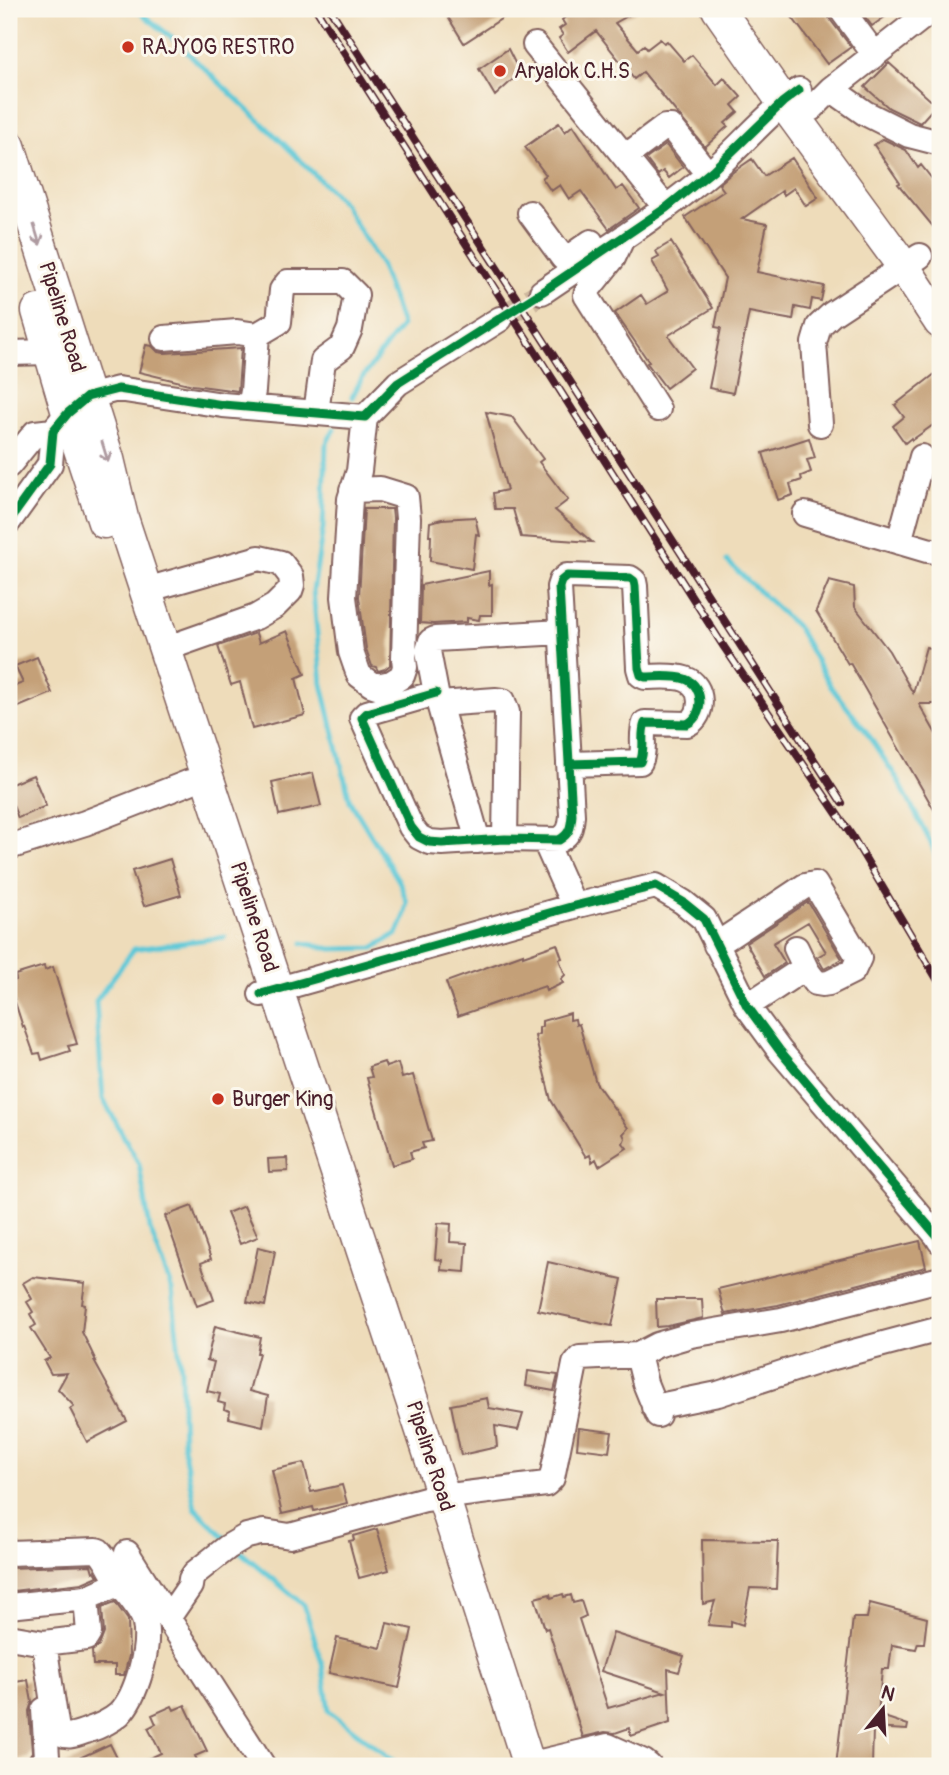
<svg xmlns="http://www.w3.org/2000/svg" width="949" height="1775" viewBox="0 0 949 1775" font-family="Pangolin,sans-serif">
<rect width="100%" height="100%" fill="#fbf7ec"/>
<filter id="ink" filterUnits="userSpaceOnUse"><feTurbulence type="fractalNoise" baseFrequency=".0143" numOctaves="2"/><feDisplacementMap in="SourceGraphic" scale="14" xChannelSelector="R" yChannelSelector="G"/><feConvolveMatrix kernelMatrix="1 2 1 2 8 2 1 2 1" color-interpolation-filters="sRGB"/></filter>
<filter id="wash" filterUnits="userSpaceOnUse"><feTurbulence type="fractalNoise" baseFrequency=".00686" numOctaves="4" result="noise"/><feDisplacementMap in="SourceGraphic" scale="28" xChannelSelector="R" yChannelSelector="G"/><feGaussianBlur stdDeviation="1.57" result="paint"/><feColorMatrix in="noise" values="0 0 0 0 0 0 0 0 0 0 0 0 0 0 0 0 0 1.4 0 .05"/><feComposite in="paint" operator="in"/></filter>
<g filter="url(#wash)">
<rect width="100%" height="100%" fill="#eedcba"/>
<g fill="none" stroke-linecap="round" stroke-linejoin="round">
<path stroke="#5dc8d7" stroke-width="5" d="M136,9L170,36L281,141L343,203L380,264L402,325L362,378L352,397
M727,561L798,628L831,687L865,730L898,780L932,845L940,866
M225,937L134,949L96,1001L103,1099L139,1164L150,1229L172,1290L181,1369L183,1446L195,1508L227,1540
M303,943L332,949L373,948L397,934L404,918L407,902L399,881L350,801L322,684L313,591L323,528L326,445L334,429
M237,1549L304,1605L322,1663L329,1711L400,1766"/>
</g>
<g id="blocks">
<path fill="#c4a078" d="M443,9H516L464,43Z
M571,9H640L615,23L638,50L644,45L647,49L660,39L664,43L667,41L684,61L692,55L717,85L724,78L741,97L732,105L738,112L725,123L728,126L705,147L643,72L634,79L596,31L568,52L559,38L563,35L559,29L565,25L562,20L565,17L563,14Z
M786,9H826L829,18L851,47L827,64Z
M859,9H896L872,26Z
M508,49L520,73L495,96L479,69Z
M889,63L936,105L920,123L889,108L865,87Z
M559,123L565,132L573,125L616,190L623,186L639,208L609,229L581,191L569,199L560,185L551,191L542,178L546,175L525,147Z
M883,139L906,150L918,168L921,165L940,189V235L898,184L900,183L874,145Z
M666,145L683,167L669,178L663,171L658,175L646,159Z
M792,158L818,198L806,206L794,188L784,195L782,191L742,219L767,224L757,272L824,286L821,301L812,299L810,310L795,307L793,320L749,312L733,393L709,388L721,328L715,327L725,278L685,217L724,191L719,184L733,172L752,159L764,176Z
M671,242L713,308L669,335V337L692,368L666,388L647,363L649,362L615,313L641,295L647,304L668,291L652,261L659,257L656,251Z
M146,345L152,346L158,352L165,353L241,348L238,391L193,385L139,372Z
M940,370V420L912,440L911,438L905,443L893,426L904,417L895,405Z
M486,412L512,417L543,459L539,462L568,500L555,510L592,542L521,537L513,509H495L493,493L507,490Z
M809,438L815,458L807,460L811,472L801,476L802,480L790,484L793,495L778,500L763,453Z
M364,509H392L393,518L390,665L385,669L378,671L376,667L372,666L366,649L359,597Z
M475,517L479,535L476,534L472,569L430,561L431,536H429L430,522L442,519Z
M489,571V585L492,584V615H480L479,620L467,618V622L433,624L420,623L421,585Z
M829,581L854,587L855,607L889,651L913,693L926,647L940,651V687L935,704H919L940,741V820L850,663L848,664L816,611Z
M287,631L305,674L296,678L305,715L252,729L240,682L231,685L218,646L256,633L259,643Z
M37,657L52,693L9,711V688L23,683L15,666Z
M313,773L321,806L279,815L272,782Z
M33,775L46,806L18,818L9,796V785Z
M170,859L181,895L144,906L132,871Z
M808,902L842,959L824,969L817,957L826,952L808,922L773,943L785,963L765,976L746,943Z
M557,944L562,958L559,959L565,975L561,979L563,983L546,991L545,986L458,1016L446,982L523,954V956Z
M44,966L45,970L53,967L77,1044L68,1046L70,1051L42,1060L40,1053L34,1054L24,1026L23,1027L9,983L16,980L15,975Z
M570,1013V1020L575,1019L576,1025L579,1024L596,1083L628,1128L623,1134L625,1138L623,1143L627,1148L599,1166L596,1159L592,1162L590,1155L586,1157L551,1100L535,1036L539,1034V1028L542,1026V1021Z
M384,1062L386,1067L398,1063L402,1078L413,1075L432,1141L422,1143L424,1148L410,1152L412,1159L392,1165L367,1078L372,1077L369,1067Z
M287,1158L288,1171L269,1172L268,1159Z
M192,1206L211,1259L201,1263L214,1300L197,1306L165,1216Z
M244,1206L258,1237L240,1244L227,1213Z
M438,1223L451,1224L450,1242L467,1243L465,1272L441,1270L442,1260L435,1259Z
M920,1241L926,1267L778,1305L725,1314L718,1289Z
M258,1247L275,1251L265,1306L247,1302Z
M548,1262L622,1279L612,1326L538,1310Z
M33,1277L85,1283L82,1304L85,1305L82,1332L96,1361H94L127,1421L87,1442L70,1409L74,1406L58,1389L67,1373L51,1374L44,1361L50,1358L31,1328L36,1325L30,1314L33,1312L27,1302L32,1299L23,1283Z
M656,1299H702L703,1318L668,1326L657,1327Z
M215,1326L260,1337L257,1353H259L249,1391L268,1396L263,1426L229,1418L230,1411L224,1409L225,1404L218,1402L220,1394L207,1391L214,1362L207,1360Z
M528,1371L558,1375L554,1391L526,1386Z
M487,1398L489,1408L523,1414L518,1430L495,1426L497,1447L461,1455L451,1405Z
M579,1428L612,1432L609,1452L577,1448Z
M304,1463L311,1492L342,1485L347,1503L314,1511L313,1507L282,1514L272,1470Z
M377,1529L389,1570L359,1578L349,1541L354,1540L353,1536Z
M702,1540L778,1541L776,1589L750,1588L743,1625L731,1621V1627L708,1625L715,1601L703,1604Z
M91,1565L93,1572L95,1571L98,1576L82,1583L12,1591V1584L9,1585V1568Z
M550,1594L551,1598L563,1594L564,1597L571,1595L573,1603L581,1601L586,1616L579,1619L608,1708L665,1692L601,1671L613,1633L684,1656L679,1672L668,1669L670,1723L631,1736L629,1728L615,1733L605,1732L583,1737L548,1628L545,1629L535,1598Z
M115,1602L128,1620L129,1656L124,1675H115V1665H93L92,1651L99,1646L104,1633L102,1607Z
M870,1603L927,1618L924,1643H918L916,1649L892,1645L889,1669H882L878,1715L908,1725L907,1730L873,1728L872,1766H836L853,1618H867Z
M387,1623L412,1629L399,1688L329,1673L337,1638L381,1648Z
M28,1680L32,1702L29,1711L32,1752L28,1758L9,1762V1683Z
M185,1705L207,1751L195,1756L200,1766H133L161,1753L148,1728L156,1724L152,1715L172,1706L174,1710Z
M110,1744L121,1766H62Z"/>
</g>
</g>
<g filter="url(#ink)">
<use href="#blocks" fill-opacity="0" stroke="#83615d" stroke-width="2"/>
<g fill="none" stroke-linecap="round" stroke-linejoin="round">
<path stroke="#cdb69d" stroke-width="24" stroke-dasharray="24 12" stroke-linecap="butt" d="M500,319L542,292"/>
<defs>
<path id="minor" d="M841,9L875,55
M535,45L666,208
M831,89L865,113L909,135L940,143
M812,108L831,89L933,9
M625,157L665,127H671L708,174
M530,213L563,258H568L591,242
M620,243L613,258L589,288L586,295L658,409
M542,292C599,253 660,216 712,171C742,145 767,114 799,90
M164,338L237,332L257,335
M9,353L50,352
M250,407L253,391L257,335L279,322L282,290L288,282H343L356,295L350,329L342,347L323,361L316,413
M820,424L814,343L819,326L832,314L920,256
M9,465L35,433L53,431
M352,490L380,489L406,497L408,518L404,657L405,667L402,676L391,683L377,686L371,684L359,675L351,652L344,597L350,499L359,471L365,417
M805,514L927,550L940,552
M9,521L50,464L53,431L68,413L87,397L118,389L223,405L365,417L398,383L500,319
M899,542L922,457
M146,590L259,558L281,563L291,576L292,585L290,591L275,606L256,617L165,649
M436,693L367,713L362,718L411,827L419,837L429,842L442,843L505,839L559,840C570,834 571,827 572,815L559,587L561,581L567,576L630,578L634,581L635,586L639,668L641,675L645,677C657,677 673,675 685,679C704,685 705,716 687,724L645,723C640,735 646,750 640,762L569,764
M439,704L496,700L503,701L507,712L505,839
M478,841L436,693L428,651L431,641L435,639L562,632
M545,841L574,906
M9,847L85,823L190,782
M716,945L805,886L815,884L859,958L853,971L829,983L822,984L816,983L807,971H800L747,1006
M796,948L807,971
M261,994L574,906L656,886L683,902L704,919L747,1006L780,1051L937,1236L940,1241
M638,1355L657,1345L691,1335L781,1320L940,1279
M654,1407L718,1394L819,1361L940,1329
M9,1553L96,1550L99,1551C108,1561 112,1573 119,1583C127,1594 143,1611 145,1623C150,1648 137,1696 119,1714C110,1722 98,1727 86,1731C75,1735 65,1739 57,1730L44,1643L9,1637
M127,1553L168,1618
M9,1606L86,1598L140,1574
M44,1643L86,1638L89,1633L86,1598
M528,1765L608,1746L644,1762L649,1766
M40,1766L47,1757L44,1710
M263,1766L168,1618L190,1586L191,1579L195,1573L228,1547L247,1536L264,1532L290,1536L425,1499L546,1484L552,1478L575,1364L580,1358L638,1355L645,1383L658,1415"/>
<path id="major" d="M718,9L783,102L903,266L940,322
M9,146L108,459L122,518L429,1452L529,1766
M38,311L68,413L104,522"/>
</defs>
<use href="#minor" stroke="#83615d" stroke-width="28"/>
<use href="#major" stroke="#83615d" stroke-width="35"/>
<use href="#minor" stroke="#fff" stroke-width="24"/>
<use href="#major" stroke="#fff" stroke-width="32"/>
<defs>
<path id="rail" d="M316,9L724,647L852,836L940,984
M330,9L842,803"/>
</defs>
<use href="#rail" stroke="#4a1f2b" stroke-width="8"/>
<use href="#rail" stroke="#fbf7ec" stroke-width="5" stroke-dasharray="16" stroke-linecap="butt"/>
<defs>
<path id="cycleway" d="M9,521L50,464L53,431L68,413L87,397L118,389L223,405L365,417L398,383L542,292L666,208L713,170L783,102L799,90
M436,693L367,713L362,718L411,827L419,837L429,842L442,843L505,839L559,840C570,834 571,827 572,815L559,587L561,581L567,576L630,578L634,581L635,586L639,668L641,675L645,677C657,677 673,675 685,679C704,685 705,716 687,724L645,723C640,735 646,750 640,762L569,764
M261,994L574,906L656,886L683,902L704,919L747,1006L780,1051L937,1236L940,1241"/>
</defs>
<use href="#cycleway" stroke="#fbf7ec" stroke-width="13"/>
<use href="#cycleway" stroke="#00873e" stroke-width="9"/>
</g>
<defs><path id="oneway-shaft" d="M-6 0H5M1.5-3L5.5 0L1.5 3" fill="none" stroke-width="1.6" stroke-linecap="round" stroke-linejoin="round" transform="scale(1.75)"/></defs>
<g stroke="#ae9aa0">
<use href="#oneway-shaft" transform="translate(37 235) rotate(73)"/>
<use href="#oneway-shaft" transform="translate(105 452) rotate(73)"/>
</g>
</g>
<g fill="#c8321e" stroke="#fbf7ec" stroke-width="2.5">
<circle cx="128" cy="47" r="7"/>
<circle cx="500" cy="71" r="7"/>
<circle cx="218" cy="1099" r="7"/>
</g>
<g text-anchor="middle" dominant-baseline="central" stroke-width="6" stroke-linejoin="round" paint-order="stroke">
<g font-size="21" fill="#4a1f2b" stroke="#fbf7ec" text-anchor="start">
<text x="142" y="47">RAJYOG RESTRO</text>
<text x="514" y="71">Aryalok C.H.S</text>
<text x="232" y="1099">Burger King</text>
</g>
<g font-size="21" fill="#4a1f2b" stroke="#fbf7ec">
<text transform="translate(62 317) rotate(73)">Pipeline Road</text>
<text transform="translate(254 917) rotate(72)">Pipeline Road</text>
<text transform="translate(430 1456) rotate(72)">Pipeline Road</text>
</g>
</g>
<rect width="949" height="1775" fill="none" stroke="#fbf7ec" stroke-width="35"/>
<g transform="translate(883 1709) rotate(18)" stroke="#fbf7ec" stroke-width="5" paint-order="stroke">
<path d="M0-5L12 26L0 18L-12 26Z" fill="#4a1f2b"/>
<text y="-10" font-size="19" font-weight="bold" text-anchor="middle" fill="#4a1f2b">N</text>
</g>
</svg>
